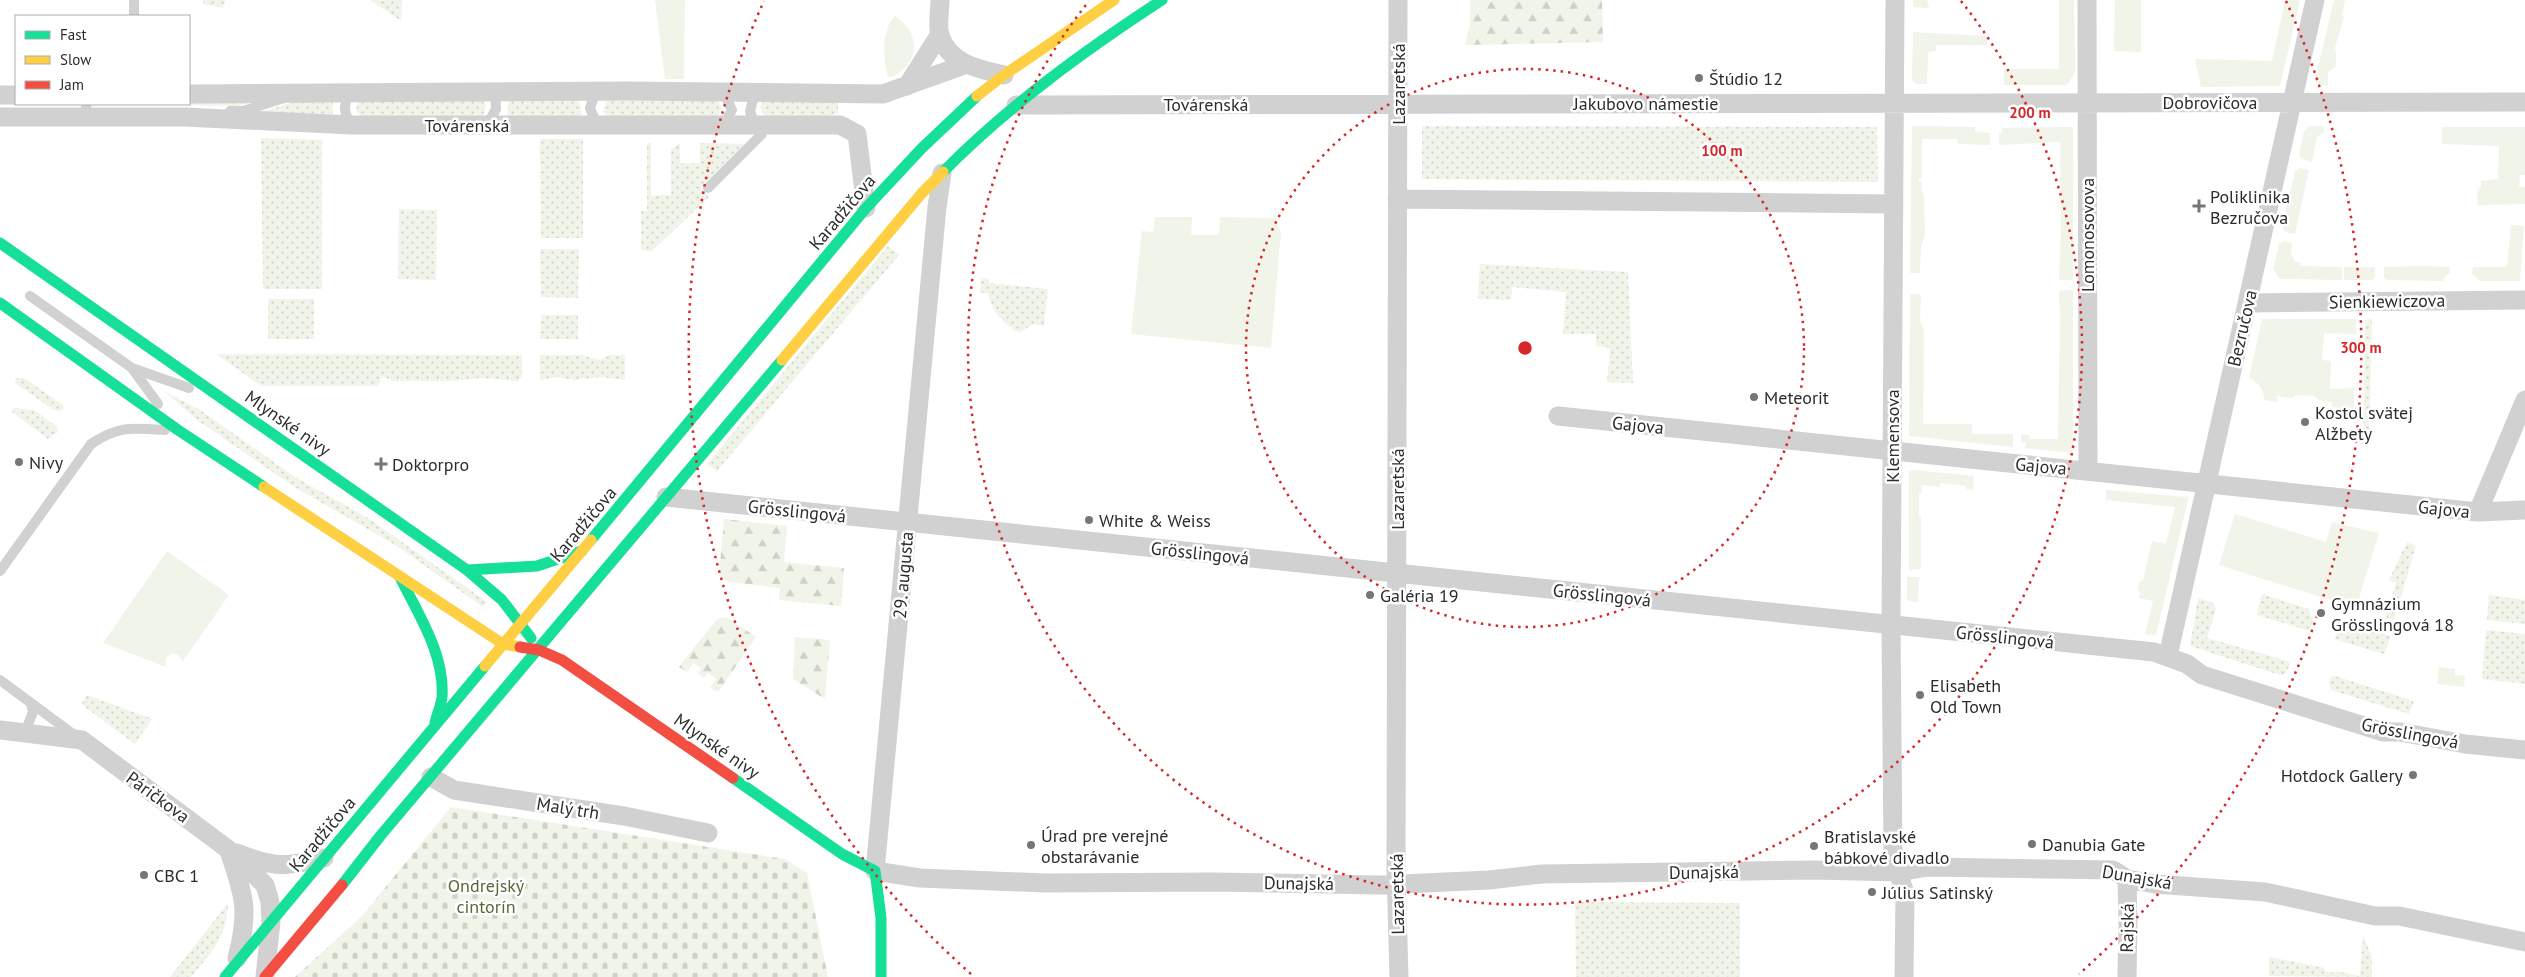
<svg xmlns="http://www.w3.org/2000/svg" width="2525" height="977" viewBox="0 0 2525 977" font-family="'PT Sans',sans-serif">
<defs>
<pattern id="grass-dots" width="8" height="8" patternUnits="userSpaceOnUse" patternTransform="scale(1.25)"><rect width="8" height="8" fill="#f0f4e9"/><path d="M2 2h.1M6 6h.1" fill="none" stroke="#ced1c8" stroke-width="1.8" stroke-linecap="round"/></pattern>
<pattern id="forest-firs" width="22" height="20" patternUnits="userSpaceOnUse" patternTransform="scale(1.25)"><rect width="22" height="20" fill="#f0f4e9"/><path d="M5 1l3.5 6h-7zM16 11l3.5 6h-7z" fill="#ced1c8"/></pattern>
<pattern id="cemetery-stones" width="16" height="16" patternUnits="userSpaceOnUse" patternTransform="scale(1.25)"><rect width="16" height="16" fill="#f0f4e9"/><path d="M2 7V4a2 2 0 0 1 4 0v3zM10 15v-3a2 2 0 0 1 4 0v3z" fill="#ced1c8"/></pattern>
</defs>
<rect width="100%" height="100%" fill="#fff"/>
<path fill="url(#grass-dots)" d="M203,0H226L223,8L203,4Z
M370,0H402L401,21Z
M189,97L263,101L235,106L114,104H189Z
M481,99L486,105L483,116L361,117L356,110L358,102Z
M715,99C724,105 723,113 714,118H608L603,111L607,100Z
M838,99V114L812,119L765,116L760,107L764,101Z
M301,100L333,101L332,120L254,114Z
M509,100H579L582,116L507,117Z
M1422,126L1877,127L1878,182L1422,179Z
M261,138L322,140V289H263Z
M540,139H583V238H541Z
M647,143H651V196L671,195V149L680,143V163H700V143L748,144L701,188L709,197L652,251L641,250V211H647Z
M399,209L437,210L436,280L398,279Z
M888,246L899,255L717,471L707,464Z
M540,249H579L578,298L541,297Z
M1480,264L1628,272L1633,383L1607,382L1610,348L1596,346V334H1563L1566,292L1512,287L1511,300L1478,299Z
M981,278L989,279V283L1048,289L1044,326L1033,324L1019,333C1003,323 993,313 988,294L980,292Z
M268,299H314V339H268Z
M541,315H578V339H540Z
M2372,319L2369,443H2363L2365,320Z
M216,354L522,355V376L518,381L482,378L452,381H392L383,376L378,386H261Z
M540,355H582L600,360L610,355H625V380L601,377L574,380L557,377L540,380Z
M16,378H24L63,405L64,408L61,411L54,410L15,383Z
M164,391L200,410L295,477L368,518L487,602L483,607L397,546L293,486L196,419Z
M13,408L34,410L56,426L58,432L48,439L12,412Z
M2407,542L2416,546L2394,620L2385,617L2396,583L2389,580Z
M2262,594L2309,609L2313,621L2310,631L2257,615Z
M2489,595L2525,600V624L2487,620Z
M2198,598L2213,603L2216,609L2207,638L2288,661L2290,664L2286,674L2280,675L2190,646Z
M2345,622L2391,636L2384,654L2334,639L2338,630Z
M2486,630L2525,634V684L2482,679Z
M2335,676L2414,701L2409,714L2331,690L2329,684L2331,677Z
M86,696H90L152,719L135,744L85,707L82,703Z
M1575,902L1740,903V977H1576Z
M228,903C227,936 212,952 191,977H170Z
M2363,935L2372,957V977L2269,976V957L2325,968V971L2335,973L2336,971L2360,976Z"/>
<path fill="url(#forest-firs)" d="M1470,0H1602L1603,42L1465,45L1470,24Z
M724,519L787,526L784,562L844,568L841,606L779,600L780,588L729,582L719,575Z
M726,617L756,637L718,692L710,688L716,679L708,673L704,678L698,673L701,668L693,663L687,672L679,667L717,619Z
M795,637L830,640L825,699L793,679Z"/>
<path fill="url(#cemetery-stones)" d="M451,807L785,859L807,873L828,977H295L362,916Z"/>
<path fill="#f0f4e9" d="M655,0H685L684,79H665Z
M1913,0H1927L1929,8L1913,7Z
M2059,0H2074L2075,72L2067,85H2004V69H2059Z
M2115,0H2141V52L2114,51Z
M2285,0H2300L2280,86L2201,87L2195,59L2272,61Z
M2334,0H2348L2345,1L2342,16L2344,17L2334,51H2336V66L2328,72V86L2319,85L2315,80Z
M895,16C915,29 922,54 902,70C898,74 894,77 888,77C883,60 881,30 895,16Z
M1913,32L1987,36V45H1936V51L1928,52L1927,84H1916L1912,80Z
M1912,126L1975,127V132L1990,133V145L1958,144L1957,139H1922V178H1919V181L1921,182L1922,193L1924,194L1925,236L1921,246L1920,273H1910Z
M2310,126H2324V132L2317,137L2312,162L2302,159L2299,154L2304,131Z
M2073,127V280H2061L2059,278L2061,229L2060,142L1999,145V133H2002V128Z
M2442,127H2525V175H2520L2519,187H2525V204L2477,205L2478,189L2481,188V181L2498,179L2499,146L2442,144Z
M2299,168L2309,170L2295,234L2285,232L2282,226L2295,172Z
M1155,217H1192L1191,235H1219L1220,217L1275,218L1281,232L1271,348L1131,334L1142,231L1153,232Z
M2511,225L2524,226L2520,281H2480L2472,274L2473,267H2507Z
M2284,241L2292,243L2291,254L2295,261L2300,263L2301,266L2342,267V280L2280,279L2273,269L2279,244Z
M2423,266L2450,267V274L2446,275L2443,281L2387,280L2384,278V267Z
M2344,267H2375V277L2372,280H2344Z
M2061,290H2073V453L2025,448L2026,442H2021V434L2029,435L2030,439H2058L2060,314L2059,292Z
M1910,294H1920L1921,297L1920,321L1924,331L1923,424H1972V434H2013V447L1909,436Z
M2262,319H2356V334L2324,333L2322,360L2331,361L2330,389L2354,388V412L2350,415L2345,409L2332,407V402L2318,400L2315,396L2296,395L2292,398L2277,396V402L2264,400C2265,391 2258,381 2249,378Z
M1914,470L1974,476L1973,490L1966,489V486L1940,483V487L1922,485V493H1919V517H1921V569L1909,570V471Z
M2106,490L2186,497L2189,495L2156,635L2145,634L2153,601L2139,598L2140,591H2137L2140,581H2143L2152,541L2166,544L2175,507L2106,500Z
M2235,514L2326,542L2332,522L2379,533L2356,608L2219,565Z
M167,551L229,595L183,661L177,654H171L166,658V667L103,643Z
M1907,577H1921L1919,581L1918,603L1907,600Z
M2439,667L2455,669V675L2465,676L2464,687L2437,684Z"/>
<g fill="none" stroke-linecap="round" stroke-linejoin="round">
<path stroke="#d1d1d1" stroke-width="10" d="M134,16V0
M596,91L590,108L597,125
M350,93C343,106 343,113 352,125
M86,104L87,116
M230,111H243L284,98
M487,125L496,109L495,92
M723,125L732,110L724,93
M755,125L750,111L755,93
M708,188L762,134
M30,296L132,368L189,388
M132,368L158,404
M0,571L91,444C119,425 133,428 165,430
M0,680L77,737
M25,732L33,712L31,703"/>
<path stroke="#d1d1d1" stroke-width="19" d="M940,0C940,10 937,26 940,36C950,64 978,69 1004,75
M1398,0L1396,871L1399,977
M1895,0L1891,625L1893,855L1905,894L1904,977
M2087,0L2088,471
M907,86L940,34
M189,94L627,91L883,94L964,65
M0,95H16
M1016,105L2525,102
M0,117H185L352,125H840L857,134L866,208
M942,173L937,207L875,871L920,878L1045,883L1215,882L1381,885L1489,880L1542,874L1813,870L1898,872L1928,867L2113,870L2127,879L2155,884L2265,892L2375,916H2399L2525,942
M1397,199L1894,204
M2249,303L2525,300
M1558,416L2478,512L2525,510
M666,497L2154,652L2187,664L2202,675L2383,732H2400L2465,744L2525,750
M2478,512L2525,400
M2168,656L2315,0
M0,730L82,740L229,850L265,885L270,902L271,922L265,976
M431,777L454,790L624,816L708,833
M237,853C273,868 286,867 324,858
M230,854C245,897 249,913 237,958
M2127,977L2128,924L2127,879"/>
<path stroke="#16e098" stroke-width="11" d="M943,172C1008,106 1084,51 1162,0
M0,243L467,570L502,600L531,638
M0,303L178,430L264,487
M591,540L866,208L922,148L977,96
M467,570L537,566L582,551
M400,577C418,614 445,654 442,697C441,706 437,714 435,723
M733,778L842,854L875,871L881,918V977
M342,885L381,835L782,360
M225,977L485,666"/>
<path stroke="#ffcf43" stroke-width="11" d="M977,96L1004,75L1114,0
M782,360L922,193L943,172
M264,487L503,644L520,647
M485,666L591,540"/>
<path stroke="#f24e42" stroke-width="11" d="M520,647L539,650L562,660L733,778
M265,977L342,885"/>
</g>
<g fill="none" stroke="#d62828" stroke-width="2.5" stroke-dasharray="2.5 5">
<circle cx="1525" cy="348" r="279"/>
<path d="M1961 1A557 557 0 1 1 1089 1"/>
<path d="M971 974A836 836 0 0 1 764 1M2286 1A836 836 0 0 1 2079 974"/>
</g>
<g fill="#767676" stroke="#fff" stroke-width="2">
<circle cx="1699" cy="78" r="5"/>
<path d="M2196.5 198.5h5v5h5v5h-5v5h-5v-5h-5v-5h5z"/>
<circle cx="1754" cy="397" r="5"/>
<circle cx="2305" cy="422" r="5"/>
<circle cx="19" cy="462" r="5"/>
<path d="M378.5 456.5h5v5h5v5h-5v5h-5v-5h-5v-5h5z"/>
<circle cx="1089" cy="520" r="5"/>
<circle cx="1370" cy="595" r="5"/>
<circle cx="2321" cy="613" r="5"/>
<circle cx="1920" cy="695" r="5"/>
<circle cx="2413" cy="775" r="5"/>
<circle cx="2032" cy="844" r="5"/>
<circle cx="1031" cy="845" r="5"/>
<circle cx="1814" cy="846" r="5"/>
<circle cx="144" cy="875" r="5"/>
<circle cx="1872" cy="892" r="5"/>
</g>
<g text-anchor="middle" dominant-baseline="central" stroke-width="5" stroke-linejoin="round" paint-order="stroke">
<g font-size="18" fill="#2c2c2c" stroke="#fff" text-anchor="start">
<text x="1709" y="78">Štúdio 12</text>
<text x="2210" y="196">Poliklinika<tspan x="2210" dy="21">Bezručova</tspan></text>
<text x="1764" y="397">Meteorit</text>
<text x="2315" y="412">Kostol svätej<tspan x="2315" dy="21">Alžbety</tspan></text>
<text x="29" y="462">Nivy</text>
<text x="392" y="464">Doktorpro</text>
<text x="1099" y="520">White &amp; Weiss</text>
<text x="1380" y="595">Galéria 19</text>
<text x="2331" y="603">Gymnázium<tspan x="2331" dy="21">Grösslingová 18</tspan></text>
<text x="1930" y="685">Elisabeth<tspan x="1930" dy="21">Old Town</tspan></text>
<text x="2403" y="775" text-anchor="end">Hotdock Gallery</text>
<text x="1041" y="835">Úrad pre verejné<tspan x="1041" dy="21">obstarávanie</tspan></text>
<text x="1824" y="836">Bratislavské<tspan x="1824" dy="21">bábkové divadlo</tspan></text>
<text x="2042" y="844">Danubia Gate</text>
<text x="154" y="875">CBC 1</text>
<text x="1882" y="892">Július Satinský</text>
</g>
<g font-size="18" fill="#2c2c2c" stroke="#fff">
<text transform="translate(1398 84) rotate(-90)">Lazaretská</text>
<text x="2210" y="102">Dobrovičova</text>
<text x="1646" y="103">Jakubovo námestie</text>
<text x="1206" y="104">Továrenská</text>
<text x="467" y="125">Továrenská</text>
<text transform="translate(842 212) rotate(-50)">Karadžičova</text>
<text transform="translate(2087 235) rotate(-90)">Lomonosovova</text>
<text transform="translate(2387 301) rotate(-1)">Sienkiewiczova</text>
<text transform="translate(2242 328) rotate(-77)">Bezručova</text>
<text transform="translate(288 423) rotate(35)">Mlynské nivy</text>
<text transform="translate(1638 425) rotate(6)">Gajova</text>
<text transform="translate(1892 436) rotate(-90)">Klemensova</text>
<text transform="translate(2041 466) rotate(5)">Gajova</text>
<text transform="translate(1397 489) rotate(-90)">Lazaretská</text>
<text transform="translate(2444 509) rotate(6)">Gajova</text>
<text transform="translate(797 511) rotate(6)">Grösslingová</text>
<text transform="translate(583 524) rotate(-50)">Karadžičova</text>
<text transform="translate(1200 553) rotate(6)">Grösslingová</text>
<text transform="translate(903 575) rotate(-85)">29. augusta</text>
<text transform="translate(1602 595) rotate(6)">Grösslingová</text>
<text transform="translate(2005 637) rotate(6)">Grösslingová</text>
<text transform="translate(2410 733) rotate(11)">Grösslingová</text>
<text transform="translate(717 746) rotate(35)">Mlynské nivy</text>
<text transform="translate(158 797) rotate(36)">Páričkova</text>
<text transform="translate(568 808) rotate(9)">Malý trh</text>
<text transform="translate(322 834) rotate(-50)">Karadžičova</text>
<text transform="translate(1704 872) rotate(-1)">Dunajská</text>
<text transform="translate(2137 877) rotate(10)">Dunajská</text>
<text transform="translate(1299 883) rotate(1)">Dunajská</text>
<text transform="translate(1397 894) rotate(-91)">Lazaretská</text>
<text transform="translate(2127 928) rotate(-89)">Rajská</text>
</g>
<g font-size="18" fill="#536937" stroke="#fff">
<text x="486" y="885">Ondrejský<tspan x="486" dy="21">cintorín</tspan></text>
</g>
</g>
<circle cx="1525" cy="348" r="8" fill="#d62828" stroke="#fff" stroke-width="2.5"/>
<g font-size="15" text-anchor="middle" font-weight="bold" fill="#d62828" stroke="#fff" stroke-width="5" stroke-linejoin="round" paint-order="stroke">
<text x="2030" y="118">200 m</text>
<text x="1722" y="156">100 m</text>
<text x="2361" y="353">300 m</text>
</g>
<rect x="15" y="15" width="175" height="90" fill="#ffffff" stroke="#ababab"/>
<rect x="25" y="31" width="25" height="8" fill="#16e098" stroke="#ababab"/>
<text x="60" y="40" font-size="15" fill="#2c2c2c">Fast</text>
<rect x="25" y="56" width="25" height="8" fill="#ffcf43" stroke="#ababab"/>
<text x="60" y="65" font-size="15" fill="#2c2c2c">Slow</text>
<rect x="25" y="81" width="25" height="8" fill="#f24e42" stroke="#ababab"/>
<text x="60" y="90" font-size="15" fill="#2c2c2c">Jam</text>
</svg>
